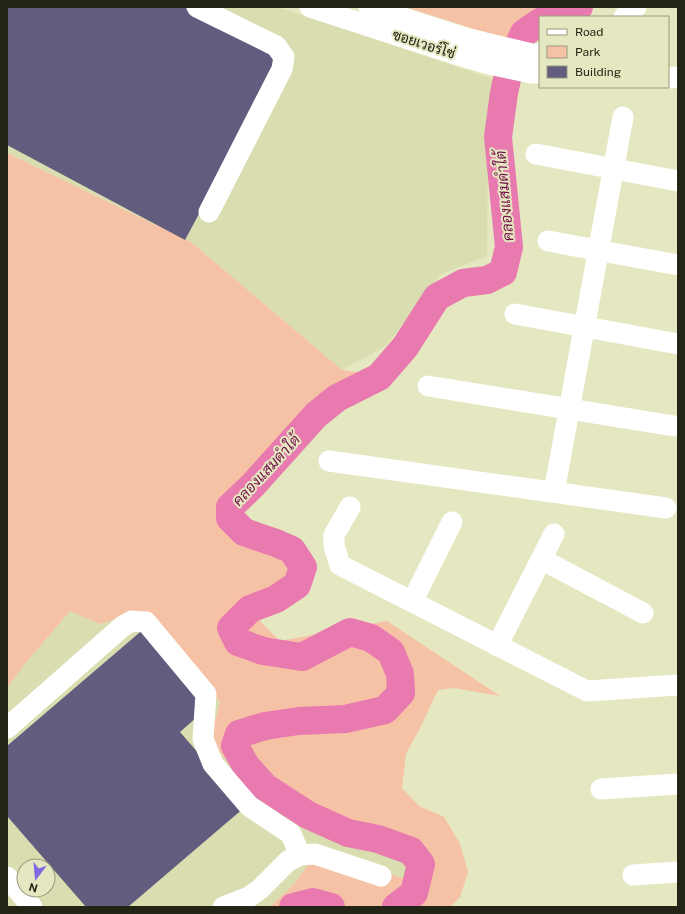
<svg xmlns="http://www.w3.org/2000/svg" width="685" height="914" viewBox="0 0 685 914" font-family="'Public Sans',Sarabun,sans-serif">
<rect width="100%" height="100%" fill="#e5e7c0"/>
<path fill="#daddaf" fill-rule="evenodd" d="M7,7H278L496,80L488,111L487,256L441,274L386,346L342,370L191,242L7,153Z
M70,611L100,624L138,612L220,702L210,740L322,835L326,820L415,843L405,879L320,849L294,884L272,905V907H7V688L24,665ZM24,866H48V890H24Z"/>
<path fill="#f6c2a5" d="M405,7H550L506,39Z
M7,153L191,242L342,370L364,373L316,398L263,462L225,501L218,524L283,554L295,563L284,587L248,602L260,621L280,641L387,621L500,696L454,688L438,690L420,728L406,754L402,788L419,806L444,817L460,844L468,872L460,897L450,907H272V905L294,884L320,849L405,879L415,843L326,820L322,835L248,787L210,740L220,702L138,612L100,624L70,611L24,665L7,688Z"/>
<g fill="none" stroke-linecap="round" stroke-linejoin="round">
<path stroke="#e87ab0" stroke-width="28" d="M547,17L579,7
M293,907L313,902L331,907
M396,907L414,893L421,864L411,851L378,839L348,833L308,815L265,787L246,766L235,746L239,734L265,726L299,721L345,719L385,710L401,693L400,674L391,652L371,638L350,632L302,657L263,651L238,642L231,628L250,609L276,599L297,585L303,567L292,550L276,543L244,532L230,518V507L253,485L316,415L337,398L379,377L405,347L437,297L463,283L487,280L503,272L509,247L498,137L504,93L511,61L524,33L540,22"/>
</g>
<path fill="#625d7e" d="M7,7H184L282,59L185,240L7,145Z
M146,627L212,704L180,732L245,807L128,907H86L7,816V746Z"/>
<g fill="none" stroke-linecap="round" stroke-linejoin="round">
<path stroke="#fff" stroke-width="21" d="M197,7L276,46L284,57L282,69L209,212
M310,7L468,58L489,64L531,73H540
M369,7L465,38L532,54H540
M624,17L636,7
M668,78L678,77
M536,154L678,181
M548,241L678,265
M515,314L678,344
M428,386L674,426
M329,461L666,508
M554,492L623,117
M350,507L334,535V546L340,565L587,691L678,685
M541,559L643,613
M412,602L452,522
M497,646L554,534
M7,728L123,626L132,621L146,622L206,694L203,739L213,764L249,806L291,834L300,855
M601,789L678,784
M633,875L678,872
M7,877L32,907
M223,907L249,897L260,889L288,861L300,855L315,854L381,876"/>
</g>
<g text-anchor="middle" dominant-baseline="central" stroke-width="4" stroke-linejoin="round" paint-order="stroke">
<g font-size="14" fill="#232415" stroke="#e5e7c0">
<text transform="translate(424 44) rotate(18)">ซอยเวอร์โซ่</text>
</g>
<g font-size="15" font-style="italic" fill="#75124c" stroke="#e5e7c0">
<text transform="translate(504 196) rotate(-95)">คลองแสมดำใต้</text>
<text transform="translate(266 470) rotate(-47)">คลองแสมดำใต้</text>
</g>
</g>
<rect width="685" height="914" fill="none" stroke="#232415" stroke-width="16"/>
<rect x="539" y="16" width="130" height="72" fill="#e5e7c0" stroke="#97997c"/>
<rect x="547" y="29" width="20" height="6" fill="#ffffff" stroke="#97997c"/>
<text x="575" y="36" font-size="12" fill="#232415">Road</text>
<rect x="547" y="46" width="20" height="12" fill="#f6c2a5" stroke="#97997c"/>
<text x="575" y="56" font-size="12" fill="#232415">Park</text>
<rect x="547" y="66" width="20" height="12" fill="#625d7e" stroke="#97997c"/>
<text x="575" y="76" font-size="12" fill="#232415">Building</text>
<g transform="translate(36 878) rotate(196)"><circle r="19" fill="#e5e7c0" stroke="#97997c"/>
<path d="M0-3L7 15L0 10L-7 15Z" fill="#8366e2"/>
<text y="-6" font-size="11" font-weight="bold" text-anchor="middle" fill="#232415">N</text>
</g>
</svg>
